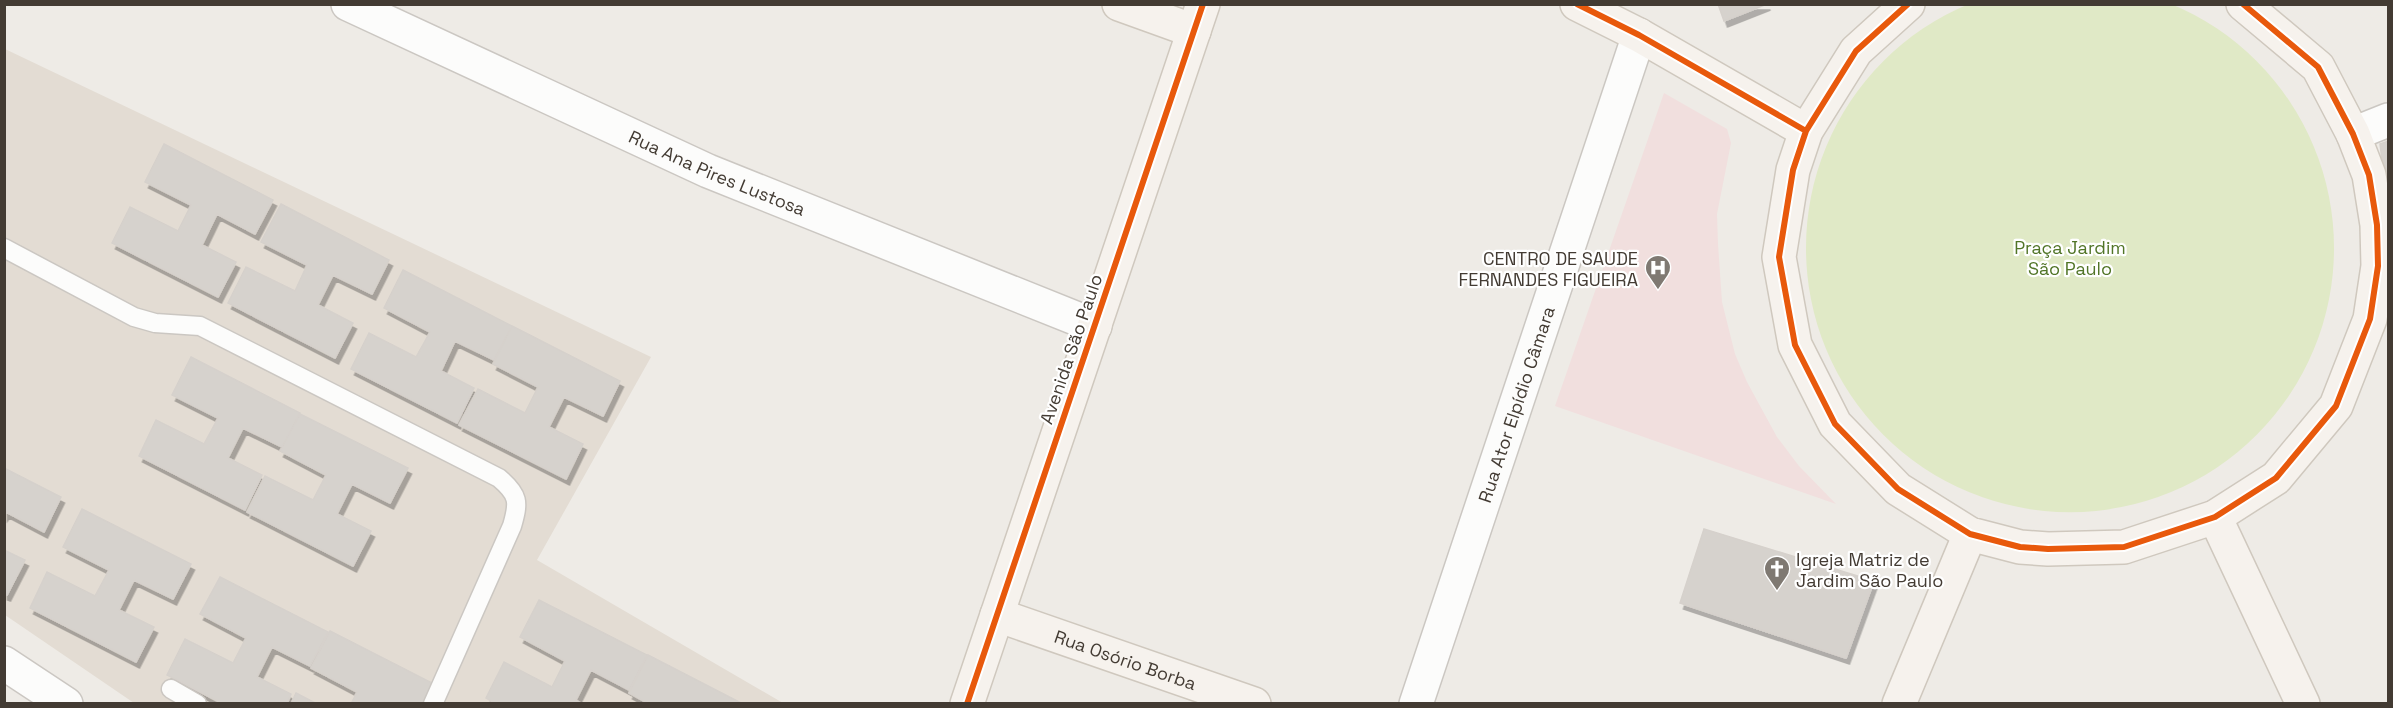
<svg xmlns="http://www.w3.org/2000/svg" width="2393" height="708" viewBox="0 0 2393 708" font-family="'Space Grotesk',sans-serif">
<defs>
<filter id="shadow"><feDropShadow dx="3.5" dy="6" stdDeviation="0" flood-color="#0004"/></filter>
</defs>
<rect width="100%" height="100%" fill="#eeebe6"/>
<path fill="#e3dcd3" d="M5,49L651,357L537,560L783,703H134L5,615Z"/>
<path fill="#f1dfde" d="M1664,93L1727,129L1731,143L1717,214L1718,244L1722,302L1735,354L1747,382L1777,437L1799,466L1836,504L1555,406Z"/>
<path fill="#e0e9c6" d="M1806 248a264 264 0 1 1 528 0a264 264 0 1 1-528 0Z"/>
<path fill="#d6d2cd" stroke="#d6d1cc" stroke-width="1.5" filter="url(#shadow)" d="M1718,4H1767L1724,21Z
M2388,141V208L2380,144Z
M164,144L273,200L255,234L217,214L202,245L236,262L218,297L112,243L130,207L178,231L191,205L145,182Z
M281,204L389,260L372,294L333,275L318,305L353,323L335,358L228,303L246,267L295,291L307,265L261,242Z
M403,270L512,326L494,360L455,341L441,371L474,388L457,423L351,369L369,333L416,357L430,332L384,308Z
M512,326L620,381L603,416L564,397L549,427L583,444L566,479L459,425L478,389L525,413L538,387L493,364Z
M191,357L300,413L282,447L243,428L228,458L262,475L245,510L139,456L156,420L204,444L218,418L172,395Z
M300,414L408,468L390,503L352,484L337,514L371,531L353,566L247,512L265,476L313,500L326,475L280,451Z
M4,468L61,497L44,532L6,512L4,515Z
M82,509L191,564L173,599L134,580L119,610L154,627L136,662L30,608L47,572L95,596L109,570L63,547Z
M1704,529L1874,581L1846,658L1680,603Z
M4,550L25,560L7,595L4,594Z
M220,577L328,632L310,666L272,647L257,677L291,694L287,704H223L167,675L185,639L233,663L246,638L200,614Z
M539,600L647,655L629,690L591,670L576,700L582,704H496L486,698L504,662L552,687L565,661L520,637Z
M330,631L438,686L429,704H387L383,701L381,704H351L357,692L311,668Z
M648,655L743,704H649L629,693Z
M296,693L317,704H291Z"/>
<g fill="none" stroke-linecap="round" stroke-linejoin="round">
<defs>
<path id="lane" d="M4,248L134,317L155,323L200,326L499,478C519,495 519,502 512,526L433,704
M171,689L197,704"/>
<g id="street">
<path id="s1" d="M348,4L708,171L1095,326"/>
<path d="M2353,134L2388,120"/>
<path d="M4,663L66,704"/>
<path id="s2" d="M1416,704L1639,35"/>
</g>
<g id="secondary">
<path d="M1119,4L1194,31"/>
<path d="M1577,4L1639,35L1806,131"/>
<path d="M1908,4L1856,51L1806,131L1793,170L1779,257L1795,345L1835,424L1898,489L1970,534L2020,547L2048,549L2124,547L2215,517L2276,478L2336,406L2370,319L2378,266L2377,225L2369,175L2353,134L2318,67L2243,4"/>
<path d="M2215,517L2303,704"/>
<path id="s3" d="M997,615L1254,704"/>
<path d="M967,704L1203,4"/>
<path d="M1899,704L1970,534"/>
</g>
</defs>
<use href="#lane" stroke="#cbc7c2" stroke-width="21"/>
<use href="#street" stroke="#cbc7c2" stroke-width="36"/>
<use href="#secondary" stroke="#cfc8be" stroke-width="36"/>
<use href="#lane" stroke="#fcfcfb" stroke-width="18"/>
<use href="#street" stroke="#fcfcfb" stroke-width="33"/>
<use href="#secondary" stroke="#f6f2ed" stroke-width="33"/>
<defs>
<path id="cycleway" d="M1577,4L1639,35L1806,131
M1908,4L1856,51L1806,131L1793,170L1779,257L1795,345L1835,424L1898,489L1970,534L2020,547L2048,549L2124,547L2215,517L2276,478L2336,406L2370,319L2378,266L2377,225L2369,175L2353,134L2318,67L2243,4
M967,704L1203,4"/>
</defs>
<use href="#cycleway" stroke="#fff" stroke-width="10"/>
<use href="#cycleway" stroke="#e8590c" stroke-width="6"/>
</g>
<defs>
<symbol id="hospital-pin" viewBox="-11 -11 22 30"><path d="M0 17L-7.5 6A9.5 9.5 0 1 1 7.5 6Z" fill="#7f7972" stroke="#fff"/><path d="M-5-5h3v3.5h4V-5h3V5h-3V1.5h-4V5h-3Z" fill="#fff"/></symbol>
<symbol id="church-pin" viewBox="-11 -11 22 30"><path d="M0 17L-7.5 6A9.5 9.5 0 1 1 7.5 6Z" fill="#7f7972" stroke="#fff"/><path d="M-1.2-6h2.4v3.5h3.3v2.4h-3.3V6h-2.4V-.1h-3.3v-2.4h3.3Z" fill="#fff"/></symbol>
</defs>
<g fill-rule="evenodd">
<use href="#hospital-pin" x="1643" y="253" width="30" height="40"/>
<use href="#church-pin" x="1762" y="554" width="30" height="40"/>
</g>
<g text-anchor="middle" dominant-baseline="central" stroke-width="4.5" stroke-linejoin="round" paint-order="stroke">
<g font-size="18" fill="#433b33" stroke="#fff">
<text stroke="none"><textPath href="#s1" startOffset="406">Rua Ana Pires Lustosa</textPath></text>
<text transform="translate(1071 349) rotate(-71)">Avenida São Paulo</text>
<text stroke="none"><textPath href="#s2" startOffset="316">Rua Ator Elpídio Câmara</textPath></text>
<text stroke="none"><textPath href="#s3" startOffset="136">Rua Osório Borba</textPath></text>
</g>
<g font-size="18" fill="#517527" stroke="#fff">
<text x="2070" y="247">Praça Jardim<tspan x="2070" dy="21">São Paulo</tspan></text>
</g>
<g font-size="18" fill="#433b33" stroke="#fff" text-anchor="end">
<text x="1638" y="258">CENTRO DE SAUDE<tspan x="1638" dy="21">FERNANDES FIGUEIRA</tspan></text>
<text x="1796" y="559" text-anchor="start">Igreja Matriz de<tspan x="1796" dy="21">Jardim São Paulo</tspan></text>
</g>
</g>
<rect width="2393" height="708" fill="none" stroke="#433b33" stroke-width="12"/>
</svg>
